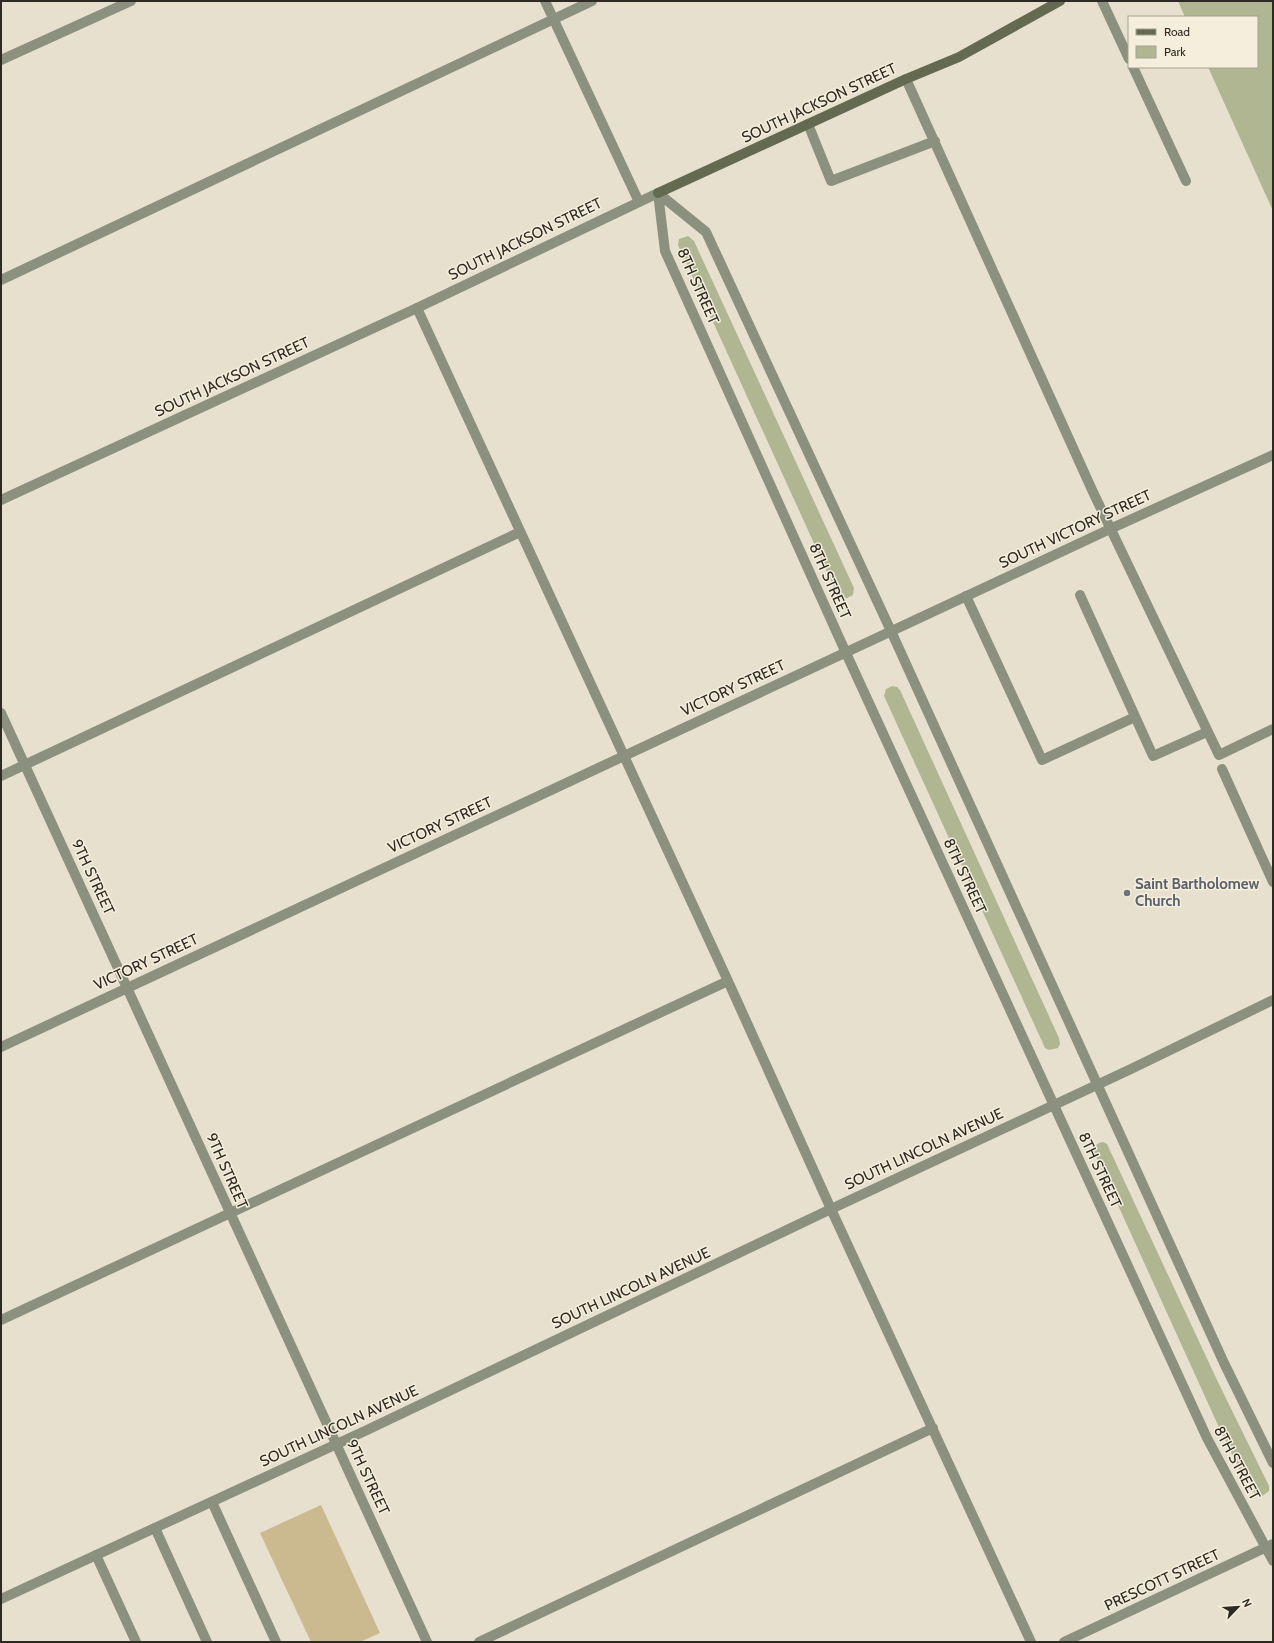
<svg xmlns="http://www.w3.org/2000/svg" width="1274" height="1643" viewBox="0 0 1274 1643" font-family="Cabin,sans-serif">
<rect width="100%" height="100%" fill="#e7e0cf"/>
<path fill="#b0b691" d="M1178,1H1273V211L1208,67H1257V17H1185Z
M688,236L694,241L854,588L853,595L843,600L838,596L678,245L679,239Z
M892,686L897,687L900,690L1059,1038L1060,1044L1058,1048L1049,1050L1045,1048L884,696L886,689Z
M1103,1142L1107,1144L1217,1380L1269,1486V1491L1261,1497L1255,1494L1239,1469L1217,1423L1092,1148L1099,1143Z"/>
<path fill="#cbb990" d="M321,1505L380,1633L360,1642H311L260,1533Z"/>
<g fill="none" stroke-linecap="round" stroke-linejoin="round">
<path stroke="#8b907f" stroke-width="10" d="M1102,1L1129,59
M1133,67L1186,181
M906,79L1093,492L1219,755L1273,729
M808,124L831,181L935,141
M1,280L592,1
M417,308L728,981L831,1209L1031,1642
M1080,595L1153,756L1207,732
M966,596L1042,760L1135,717
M1222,769L1273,882
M1,776L520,532
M1,1320L728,981
M212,1502L276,1642
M155,1528L207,1642
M96,1555L136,1642
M479,1642L933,1428"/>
<path stroke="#8b907f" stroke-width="10" d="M545,1L639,202
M1,60L131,1
M658,193L665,251L846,653L1207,1438L1273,1561
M658,193L706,232L891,631L1224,1363L1273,1463
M1,500L417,308L658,193
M1,713L427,1642
M1,1047L1110,529L1273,455
M1,1599L367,1430L831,1209L1131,1069L1273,1000
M1064,1642L1273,1544"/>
<path stroke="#636a50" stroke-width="10" d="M658,193L906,79L959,57L1060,1"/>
</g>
<circle fill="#6b7280" stroke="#f5eedc" stroke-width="1.5" cx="1127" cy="893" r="4"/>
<g text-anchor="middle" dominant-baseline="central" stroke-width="3" stroke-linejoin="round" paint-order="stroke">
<g font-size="15" fill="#2c2a23" stroke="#f5eedc">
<text transform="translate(819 103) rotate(-25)">SOUTH JACKSON STREET</text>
<text transform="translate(525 239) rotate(-26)">SOUTH JACKSON STREET</text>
<text transform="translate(698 286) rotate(66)">8TH STREET</text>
<text transform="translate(232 377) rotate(-25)">SOUTH JACKSON STREET</text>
<text transform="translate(1075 529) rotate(-25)">SOUTH VICTORY STREET</text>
<text transform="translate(830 581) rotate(66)">8TH STREET</text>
<text transform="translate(733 688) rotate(-25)">VICTORY STREET</text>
<text transform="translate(440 825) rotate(-25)">VICTORY STREET</text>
<text transform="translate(965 876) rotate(65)">8TH STREET</text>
<text transform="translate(93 877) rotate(65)">9TH STREET</text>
<text transform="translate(146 962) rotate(-25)">VICTORY STREET</text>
<text transform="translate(924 1149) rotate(-25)">SOUTH LINCOLN AVENUE</text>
<text transform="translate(1100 1170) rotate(65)">8TH STREET</text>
<text transform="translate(227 1171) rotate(66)">9TH STREET</text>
<text transform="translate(631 1288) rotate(-25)">SOUTH LINCOLN AVENUE</text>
<text transform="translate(339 1426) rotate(-25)">SOUTH LINCOLN AVENUE</text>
<text transform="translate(1237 1463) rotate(62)">8TH STREET</text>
<text transform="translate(368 1477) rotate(65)">9TH STREET</text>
<text transform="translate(1162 1580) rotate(-25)">PRESCOTT STREET</text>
</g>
<g font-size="15" font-weight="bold" fill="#5b616d" stroke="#f5eedc" text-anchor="start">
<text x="1135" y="884">Saint Bartholomew<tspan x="1135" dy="17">Church</tspan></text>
</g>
</g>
<rect width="1274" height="1643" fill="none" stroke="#2c2a23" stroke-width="4"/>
<rect x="1128" y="16" width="130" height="52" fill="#f5eedc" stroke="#a5a092"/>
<rect x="1136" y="29" width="20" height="6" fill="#636a50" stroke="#a5a092"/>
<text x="1164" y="36" font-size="12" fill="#2c2a23">Road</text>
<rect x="1136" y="46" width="20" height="12" fill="#b0b691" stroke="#a5a092"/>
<text x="1164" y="56" font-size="12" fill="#2c2a23">Park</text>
<g transform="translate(1238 1607) rotate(65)" stroke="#f5eedc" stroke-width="3" paint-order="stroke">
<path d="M0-3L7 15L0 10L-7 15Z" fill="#2c2a23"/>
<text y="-6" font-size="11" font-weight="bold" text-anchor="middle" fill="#2c2a23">N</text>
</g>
</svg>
